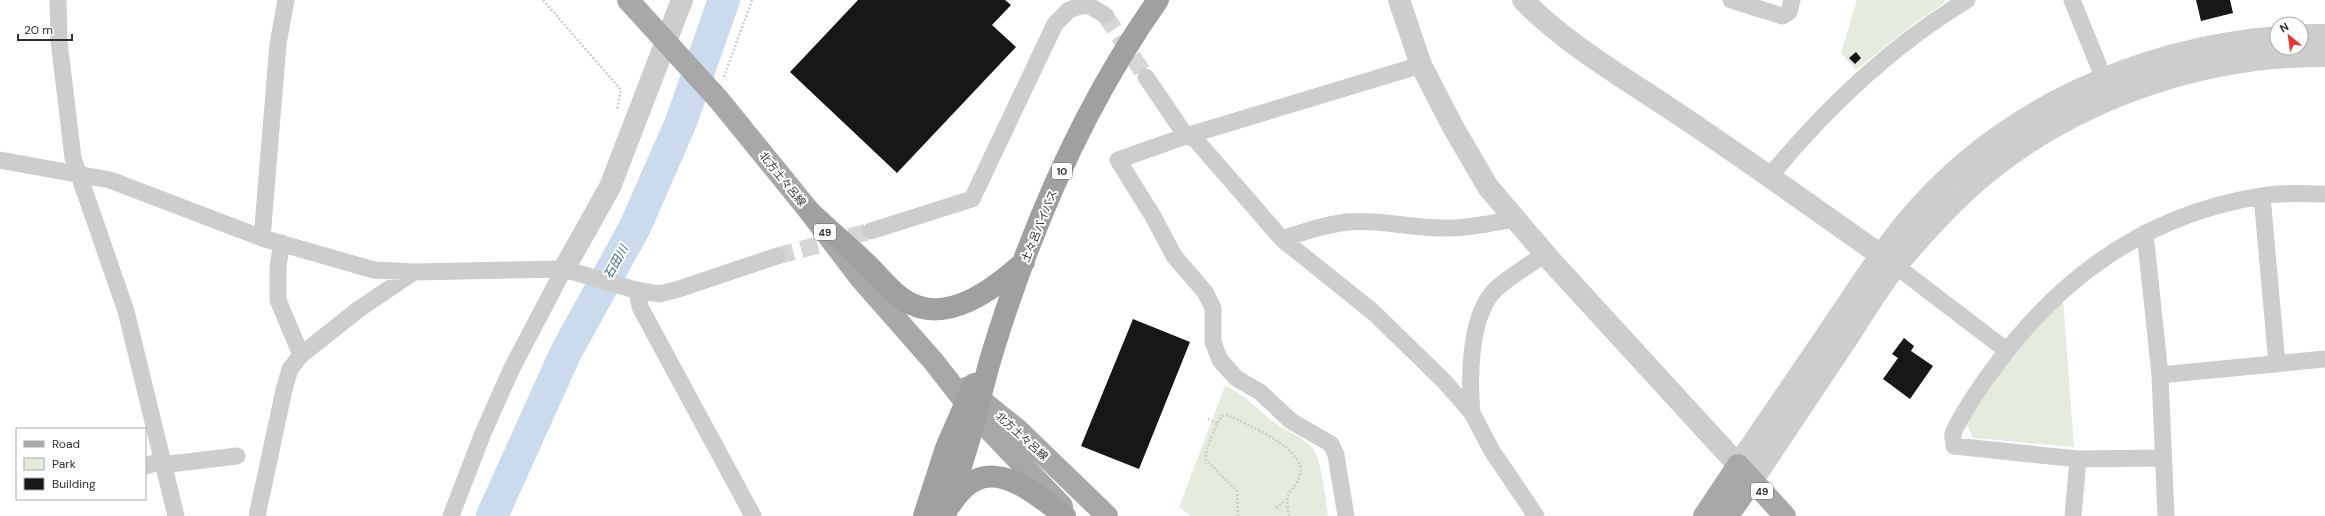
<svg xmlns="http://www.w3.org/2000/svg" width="2325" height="516" viewBox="0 0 2325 516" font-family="'DM Sans','Noto Sans JP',sans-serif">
<rect width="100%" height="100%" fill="#fff"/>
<path fill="#e4eddd" d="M1857,0H1945L1944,3L1915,23L1856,70L1841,53Z
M2063,299L2074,447L1973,438L1966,422L2015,352Z
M1225,386C1249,397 1255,408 1274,422C1286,431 1303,436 1312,448C1323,462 1325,498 1328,516H1191L1179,507Z"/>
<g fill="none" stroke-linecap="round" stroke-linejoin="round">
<path stroke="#c9dbed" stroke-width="32" d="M492,516L566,352L635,227L681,122L724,0"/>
</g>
<path fill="#171717" d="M858,0H1005L1011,5L992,25L1016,47L897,173L790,72Z
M2196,0H2230L2233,13L2201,21Z
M1856,52L1861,58L1855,64L1849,58Z
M1133,319L1190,342L1139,469L1081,446Z
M1904,338L1914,346L1911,351L1933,366L1910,399L1883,379L1898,358L1892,354Z"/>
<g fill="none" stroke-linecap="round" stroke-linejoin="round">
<path stroke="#d6d6d6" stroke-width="17" stroke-dasharray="17 8" stroke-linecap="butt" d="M1105,15L1146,77
M777,256L871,231"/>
<path stroke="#cdcdcd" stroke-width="2.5" stroke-dasharray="2 2" stroke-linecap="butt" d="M543,0L621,90L617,110
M724,77L752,0
M1208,419L1217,424
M1276,508L1286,500
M1238,516L1237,491L1206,460C1204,452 1216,424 1222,416L1227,415C1244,423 1307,449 1300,474C1295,495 1283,484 1289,516"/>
<path stroke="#cdcdcd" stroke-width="17" d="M58,0L59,41L73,158L126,311L176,516
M1731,0L1782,16L1789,12L1792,0
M2072,0L2104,79
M1146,77L1186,136L1195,139L1282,239L1373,312L1444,381L1472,413L1492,451L1536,516
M0,160L110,180L262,238L374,270L414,272L564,269L632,289L659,294L679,289L777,256
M1770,176C1826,108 1891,46 1967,0
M2262,196L2277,364
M871,231L972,199L1055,24L1069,10L1086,4L1105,15
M2145,233L2160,375
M262,238L278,44L286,0
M1282,239C1303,232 1324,225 1347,222C1381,219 1414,229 1448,228C1471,228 1492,223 1515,219
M282,243L278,266V300L301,355
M1896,266L2006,350
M637,290L640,307L753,516
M1472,413C1469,379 1469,320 1493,292C1504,280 1531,264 1545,254
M2078,459L2163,458
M145,466L162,461L170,464L237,456
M257,516L284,390L290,369L301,355L359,309L414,272
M451,516L483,433L512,368L564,269
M1346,516L1336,455L1331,444L1291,421L1260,392L1236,378L1220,360L1213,342V308L1205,292L1174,256L1154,218L1118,160L1186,136L1421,65
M2073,516L2078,459L1954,446C1954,442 1952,437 1953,434C1957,421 1982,384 1991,372C2058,278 2146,214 2262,196C2282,192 2304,194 2325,194
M2166,516L2160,375L2325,359"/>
<path stroke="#cdcdcd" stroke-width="22" d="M1399,0L1421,65L1453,127L1488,187L1552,262L1738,465C1771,417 1803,369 1836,321C1859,287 1881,252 1907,221C1998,111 2137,49 2277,37
M1523,0C1565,44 1631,82 1681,116C1753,164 1822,214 1892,263
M2301,35H2325
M564,269L610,187L682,0
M1752,481C1783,434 1814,388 1845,342C1862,316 1878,288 1898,264C1927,229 1958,195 1994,167C2087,95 2208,55 2325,56"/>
<path stroke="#a8a8a8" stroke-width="22" d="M628,0L719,100L810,212L861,279L934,362L976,416L1062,506
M966,388L1017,429L1107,516
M1704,516L1738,465L1785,516
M1728,516L1752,481"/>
<path stroke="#a0a0a0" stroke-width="22" d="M810,212C829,230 849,247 868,265C880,277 891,292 906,301C946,326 994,289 1024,262
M951,504C986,449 1028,489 1065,516
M924,516L946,448L974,384
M945,516C956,483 967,449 976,415C981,395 986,374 992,354C1030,230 1083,106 1158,0"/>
</g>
<g text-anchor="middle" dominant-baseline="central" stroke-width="4" stroke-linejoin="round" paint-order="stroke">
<g fill="#fff" stroke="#6e6e6e" stroke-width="1">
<rect x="1052" y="163" width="20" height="16" rx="3"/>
<rect x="814" y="224" width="22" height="16" rx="3"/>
<rect x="1751" y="483" width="22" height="16" rx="3"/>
</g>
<g font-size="10" font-weight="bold" fill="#303030">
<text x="1062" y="171">10</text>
<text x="825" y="232">49</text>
<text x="1762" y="491">49</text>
</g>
<g font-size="11" fill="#303030" stroke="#fff">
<text transform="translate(783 179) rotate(51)">北方土々呂線</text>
<text transform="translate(1039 226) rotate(-68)">土々呂バイパス</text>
<text transform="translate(1022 436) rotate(42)">北方土々呂線</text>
</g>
<g font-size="12" font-style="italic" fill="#3b6895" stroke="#fff">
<text transform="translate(616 262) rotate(-61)">石田川</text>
</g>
</g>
<rect x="16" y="428" width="130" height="72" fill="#ffffff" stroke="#acacac"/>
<rect x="24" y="441" width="20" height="6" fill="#a8a8a8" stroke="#acacac"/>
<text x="52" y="448" font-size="12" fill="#303030">Road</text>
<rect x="24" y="458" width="20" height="12" fill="#e4eddd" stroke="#acacac"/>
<text x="52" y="468" font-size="12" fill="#303030">Park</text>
<rect x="24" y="478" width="20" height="12" fill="#171717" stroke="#acacac"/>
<text x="52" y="488" font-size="12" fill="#303030">Building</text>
<g transform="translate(2289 36) rotate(331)"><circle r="19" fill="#ffffff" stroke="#acacac"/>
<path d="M0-3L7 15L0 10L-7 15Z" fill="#ea352e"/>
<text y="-6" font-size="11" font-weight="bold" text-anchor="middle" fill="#303030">N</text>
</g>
<path d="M18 34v6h54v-6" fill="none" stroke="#303030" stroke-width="2"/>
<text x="24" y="34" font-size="12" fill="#303030" stroke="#ffffff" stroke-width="3" paint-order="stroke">20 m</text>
</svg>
